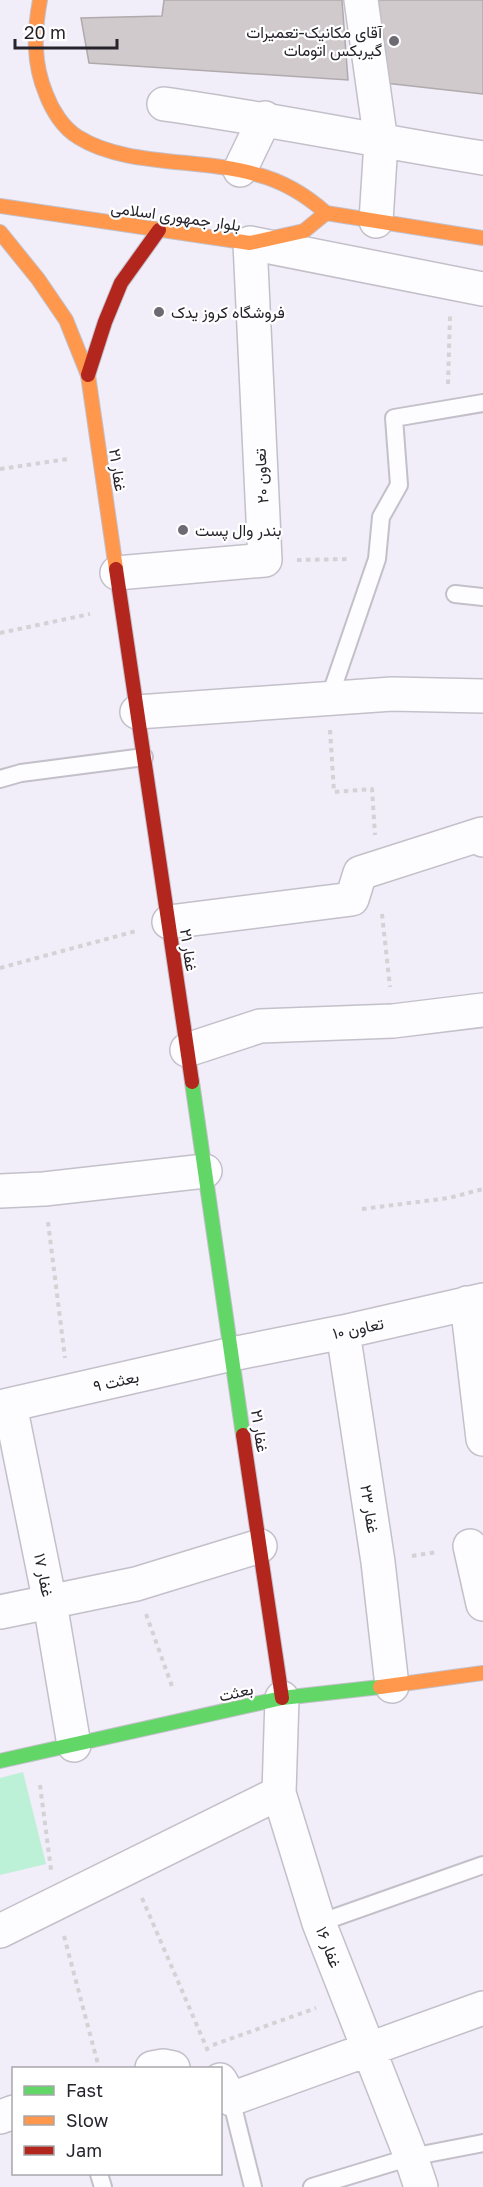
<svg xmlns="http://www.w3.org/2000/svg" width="483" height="2187" viewBox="0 0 483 2187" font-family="'Golos Text',Vazirmatn,sans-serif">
<rect width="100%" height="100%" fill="#f1eef9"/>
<path fill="#bcf0d7" d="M23,1772L46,1864L0,1875V1778Z"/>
<path fill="#d0cacc" stroke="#b0aaac" stroke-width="1.5" d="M164,0H342L348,80L89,63L81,18L162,16Z
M378,0H483V94L385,83Z"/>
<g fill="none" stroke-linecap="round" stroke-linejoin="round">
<defs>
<path id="lane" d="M455,594L483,597
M329,699L377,559L381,517L399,485L394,418L483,403
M0,779L21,773L144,757
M319,1923L483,1865
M231,2099L253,2187
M99,2174L103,2187
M312,2187L411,2157L483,2143"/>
<path id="street" d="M361,0L381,142L376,221
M164,104C271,119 377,141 483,158
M240,170L265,118
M117,573L265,560L250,243L483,289
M137,712L392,694L483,696
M169,922L352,899L360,873L482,834L483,840
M187,1050L260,1026L393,1021L483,1010
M0,1191L44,1189L205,1171
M467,1303L483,1439
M343,1332L378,1562L392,1686
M10,1405L50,1603L74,1745
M0,1407L232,1354L343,1332L483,1300
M470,1546L483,1604
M0,1612L136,1584L260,1546
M282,1698L279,1793L319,1923L411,2157L421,2187
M0,1931L279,1793
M152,2068L163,2066L173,2068
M220,2080L231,2099L483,2008
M0,2117L14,2112"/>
<path id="fast" d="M192,1082L243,1435
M0,1761L282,1698L380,1687"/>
<path id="slow" d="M40,0C34,32 33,63 46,94C52,110 63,128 78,137C125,167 201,158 255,174C283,181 305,194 326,213
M0,206L250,243L304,231L326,213L483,238
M0,232L38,279L66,320L88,375L116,569
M380,1687L483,1673"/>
<path id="jam" d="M88,375L105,322L121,283L159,230
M116,569L192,1082
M243,1435L282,1698"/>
</defs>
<use href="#lane" stroke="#c3c0ca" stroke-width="20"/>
<use href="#street" stroke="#c3c0ca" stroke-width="36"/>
<use href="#fast" stroke="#c3c0ca" stroke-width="16"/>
<use href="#slow" stroke="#c3c0ca" stroke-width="16"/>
<use href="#jam" stroke="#c3c0ca" stroke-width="16"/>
<path stroke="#d3d2d5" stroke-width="4" stroke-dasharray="4.5 4.5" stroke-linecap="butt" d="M448,384L450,316
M0,469L68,459
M297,560L350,559
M0,633L90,614
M330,730L334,792L372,789L375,835
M382,914L390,987
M0,968L136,931
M362,1209L449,1198L483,1189
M48,1222L65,1358
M412,1556L437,1552
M146,1614L173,1689
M40,1785L51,1870
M142,1898L208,2051
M64,1936L99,2068
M213,2045L316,2008"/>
<use href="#lane" stroke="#fdfcfe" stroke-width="16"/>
<use href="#street" stroke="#fdfcfe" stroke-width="33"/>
<use href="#fast" stroke="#63d668" stroke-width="14"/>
<use href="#slow" stroke="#ff974d" stroke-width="14"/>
<use href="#jam" stroke="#b3261e" stroke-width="14"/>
</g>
<g fill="#6d6a74" stroke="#fff" stroke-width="2">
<circle cx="394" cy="41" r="6"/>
<circle cx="159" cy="312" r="6"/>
<circle cx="183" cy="530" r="6"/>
</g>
<g text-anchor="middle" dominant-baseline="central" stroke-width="4.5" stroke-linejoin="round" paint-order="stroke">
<g font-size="16" fill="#26232c" stroke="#fff" text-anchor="start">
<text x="382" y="32" text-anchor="end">آقای مکانیک-تعمیرات<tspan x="382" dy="18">گیربکس اتومات</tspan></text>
<text x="171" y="312">فروشگاه کروز یدک</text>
<text x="195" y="530">بندر وال پست</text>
</g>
<g font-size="16" fill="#26232c" stroke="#fff">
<text transform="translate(176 216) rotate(8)">بلوار جمهوری اسلامی</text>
<text transform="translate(118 470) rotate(82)">غفار ۲۱</text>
<text transform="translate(261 476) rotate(-93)">تعاون ۲۰</text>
<text transform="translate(189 950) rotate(82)">غفار ۲۱</text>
<text transform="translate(358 1328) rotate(-12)">تعاون ۱۰</text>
<text transform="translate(116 1381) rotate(-13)">بعثت ۹</text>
<text transform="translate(260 1431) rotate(82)">غفار ۲۱</text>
<text transform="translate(370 1509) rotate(81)">غفار ۲۳</text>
<text transform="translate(44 1575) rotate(79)">غفار ۱۷</text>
<text transform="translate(236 1692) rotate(-13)">بعثت</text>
<text transform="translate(329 1947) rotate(69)">غفار ۱۶</text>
</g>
</g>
<rect x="12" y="2067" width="210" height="108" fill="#ffffff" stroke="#a8a7ab" stroke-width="1.5"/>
<rect x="24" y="2086" width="30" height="9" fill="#63d668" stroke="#a8a7ab" stroke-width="1.5"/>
<text x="66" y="2097" font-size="18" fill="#26232c">Fast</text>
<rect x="24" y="2116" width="30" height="9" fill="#ff974d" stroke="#a8a7ab" stroke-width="1.5"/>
<text x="66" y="2127" font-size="18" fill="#26232c">Slow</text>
<rect x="24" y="2146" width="30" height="9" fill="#b3261e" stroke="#a8a7ab" stroke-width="1.5"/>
<text x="66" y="2157" font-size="18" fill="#26232c">Jam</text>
<path d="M15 39v9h102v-9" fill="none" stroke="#26232c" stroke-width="3"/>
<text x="24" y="39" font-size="18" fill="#26232c" stroke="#ffffff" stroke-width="4.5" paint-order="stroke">20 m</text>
</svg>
